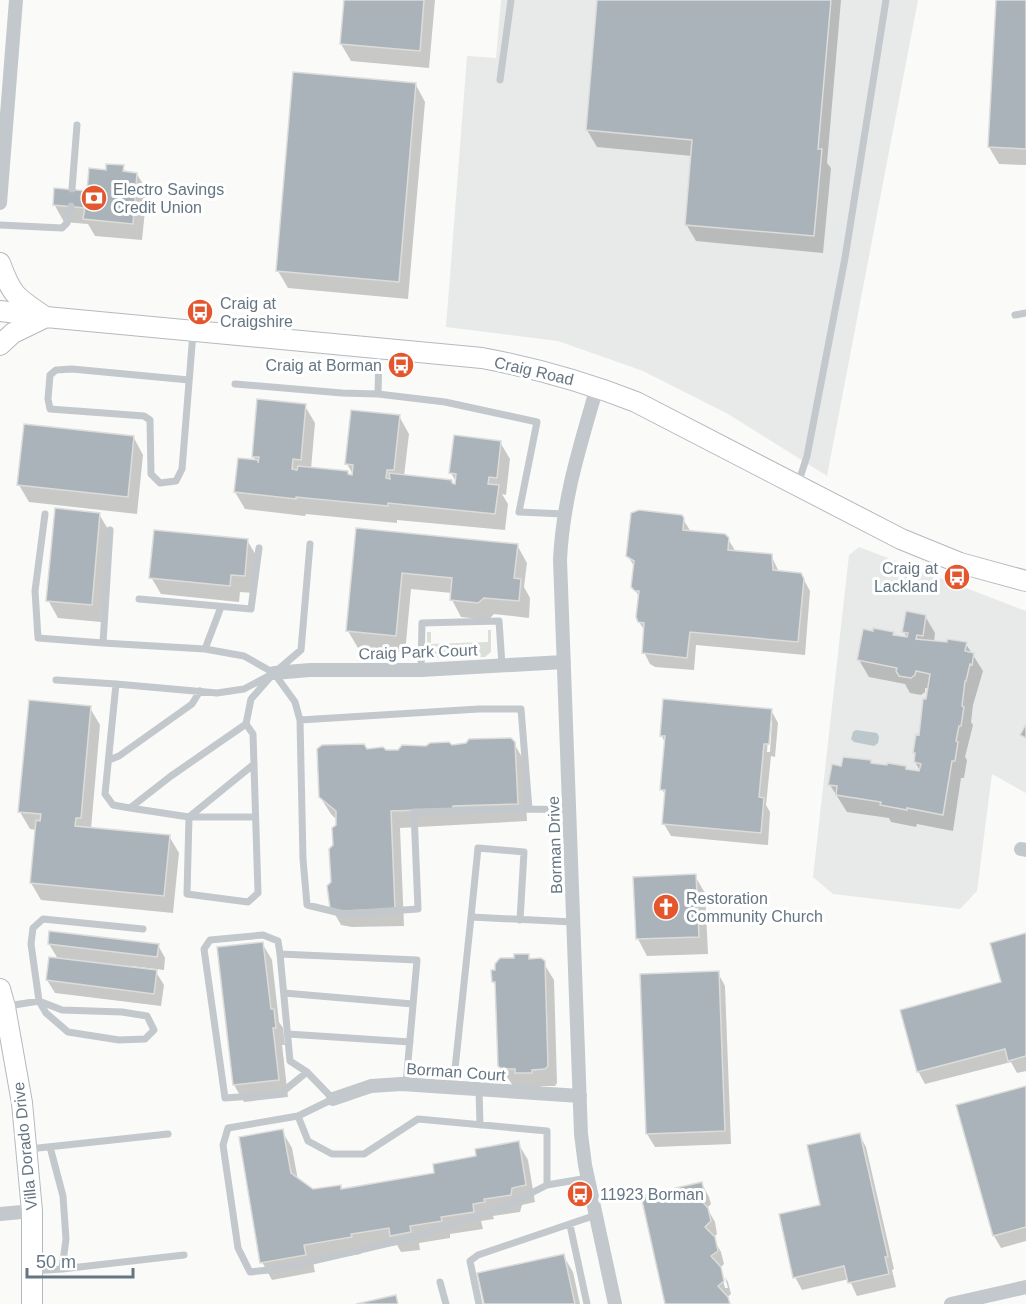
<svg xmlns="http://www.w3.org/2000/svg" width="1026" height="1304" viewBox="0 0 1026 1304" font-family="Helvetica,sans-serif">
<rect width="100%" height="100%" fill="#fafaf8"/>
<path fill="#e8e9e9" d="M501,0H918L827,476L728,414L643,371L558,341L446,327L467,56L496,58Z
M859,547L1026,611V793L992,774L977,891L960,909L833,894L813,877L849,555Z"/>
<path fill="#dadfd7" d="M488,630H491V652L485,657L431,658L427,652V632H431V644L488,642Z"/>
<path fill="#bbc7cb" d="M856,730L877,733L879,737L878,743L874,746L854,742L851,739L853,732Z"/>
<path fill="#0003" fill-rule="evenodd" d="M345,0H435L429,68L351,61L341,44Z
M598,0H841L827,163L831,168L823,253L696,241L686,224L692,156L597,147L587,130Z
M998,0H1026V165L999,164L989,147Z
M416,85L425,102L408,299L288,288L278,271Z
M123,167L126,173L137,174L147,191L142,240L95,236L88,224L64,222L54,204L88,192L107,171Z
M305,406L315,423L311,469L354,476L347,464L399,416L409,434L404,476L451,481L453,485H458L451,473L500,442L510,459L506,495L502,494L508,504L505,530L397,520V523L306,514L305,516L245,509L235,492L256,461L253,456Z
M134,438L143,455L137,514L29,502L19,485Z
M99,514L109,531L101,622L58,618L48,600Z
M683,519L691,532L728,539L736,552L771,555L779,572L803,578L810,591L805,655L696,645L694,670L655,667L650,664L643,650L645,631L639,622L640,598L633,587L635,568L628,556Z
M357,530L517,545L527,563L524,587L530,598L529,618L494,614L488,620L461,617L452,600V593L411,589L405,653L358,648L348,631Z
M247,540L257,557L254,593L240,592L239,602L161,594L151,577Z
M925,616L935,633L934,642L966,644L983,671L973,705L971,722L973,725L965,757L967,760L964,778H961L953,831L917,824L916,827L891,822L889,818L847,812L830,785L843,767L870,761L872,763L905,768L907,771L922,774L915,762L916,756L914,752L920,736L929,688H925V692L921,695L910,693L905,684L869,677L859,660L893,633L895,636L908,639L904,632Z
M90,708L100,725L91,829L169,836L179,853L173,913L41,900L31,883L36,830L30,829L20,812Z
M771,710L778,723L775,757L771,756L766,805L770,812L768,845L671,836L664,824L666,797L662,789L666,744L661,735ZM769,721H772L770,752H767Z
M514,743L524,761L527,821L400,828L404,926L352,927L341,925L331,907L337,820L331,814L320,797L366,751L386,752Z
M695,876L705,893L708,954L647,956L638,939L635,878Z
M1026,935V1071L1017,1073L1011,1062L925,1084L918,1071L1003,983Z
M262,943L272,960L279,1022L283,1028L285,1045H282L288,1097L244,1102L234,1085Z
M49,944L158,945L165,958L164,970L131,966V969L156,972L164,985L161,1006L55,993L47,980L58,959Z
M528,956L531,960L543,962L554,980L557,1083L555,1086H541V1090L513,1086L500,1066L497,988L493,981L516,959Z
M718,973L725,986L731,1144L655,1147L647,1134Z
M1026,1087V1241L1001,1248L994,1236Z
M282,1131L292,1148L298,1180L313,1191L340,1186L342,1191L436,1174L518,1143L528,1160L535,1202L522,1205L520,1212L493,1216L494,1219L481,1221L483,1229L450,1234V1238L419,1243L420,1250L401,1252L397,1245L360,1251L361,1254L313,1262L315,1272L272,1280L262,1262Z
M859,1134L866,1147L894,1269L892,1270L896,1287L857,1296L849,1279L802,1290L795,1277L822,1206Z
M702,1184L709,1197L711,1204L707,1208L715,1222L717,1234L713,1238L721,1252L724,1264L720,1268L725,1288H728L725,1277L728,1282L731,1294L726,1298L730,1304H666Z
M563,1255L573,1272L580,1304H486Z"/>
<path fill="#aab3b9" stroke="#dcdcda" stroke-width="1.5" d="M344,0H424L420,51L340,44Z
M597,0H831L818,149H822L814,236L685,225L692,140L586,130Z
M996,0H1026V149L988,147Z
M293,72L416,83L399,282L276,271Z
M106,164L124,165L123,171L137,173L133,224L83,219L85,208L53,205L54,188L87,191L89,168L106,170Z
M257,399L306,404L301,460L293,459L292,469L297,470L298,466L348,471V474L352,475L353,465L345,464L351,410L400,415L394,470H387L386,478L390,479L389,473L452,480V483L455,484L456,474L449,473L454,435L501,441L497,478L489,477L488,484L499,485L495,514L388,503V506L296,497V499L234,492L238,458L258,460V463L259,457H252Z
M24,424L134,436L128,497L17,485Z
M55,508L100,513L92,605L46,601Z
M639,510L682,515L684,518L683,530L725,534L729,538L728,550L772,554L773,570L801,573L804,579L798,642L690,632L687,658L642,653L644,623L638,622L636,617L639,591H635L631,587L634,561L626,556L631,513Z
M356,528L518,544L514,578L521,579L519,601L484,598L478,603L450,600L452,578L402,573L396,636L346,631Z
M154,530L248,539L245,576L231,575L230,586L149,578Z
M906,611L926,615L923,636L917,635L916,639L947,642V639L967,642L965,651L974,653L972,665L970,664L966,681H965L962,706L964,707L961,726H959L956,741L958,742L955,761H952L943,815L907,808V810L880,805L881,802L836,795L837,786L828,785L832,764L841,766L843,757L871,760V763L887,765V763L906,766V769L919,771L921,764L914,762L915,753H913L916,734L919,735L923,699H926L930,674L916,671L915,675L911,678L899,676L896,671L897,668L857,660L863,629L873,631V628L894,632L893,635L907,637L908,633L902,632Z
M663,699L772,709L769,744H764L759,797L764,798L761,833L662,824L665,790H660L665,736H660Z
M29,700L91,706L81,818H76L75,826L170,835L164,896L30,883L36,820L40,821L41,814L18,812Z
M1026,724V738L1020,735Z
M511,738L515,742L518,804L453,806V809L391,811L395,909L342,911L330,908L327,886L331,882L329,849L333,845L332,828L336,825V811L319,797L317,749L322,745L364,744L367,749L383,747L386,750H398L402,745L426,746L430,743L449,742L452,745L466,743L469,739Z
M696,874L699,937L636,939L633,877Z
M49,931L159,944L157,957L48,944Z
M1026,933V1056L1008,1061L1005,1049L917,1072L900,1010L1001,982L990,943Z
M263,942L271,1009H274L276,1028H273L279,1080L233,1085L217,947Z
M514,954H529V959L541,958L545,961L548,1066L545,1069L532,1070V1073H515V1069H502L498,1066L495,982H492L491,970H495V964L500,958H514Z
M49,957L157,970L154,994L46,980Z
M719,971L725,1131L646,1134L640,974Z
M1026,1086V1227L993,1236L956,1105Z
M283,1129L291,1173L313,1189L341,1185V1189L434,1173L433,1164L476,1156L475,1149L519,1141L526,1185L512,1188L511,1195L484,1199L485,1202L473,1204L474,1212L441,1217L442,1221L410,1226L411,1232L390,1236L389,1228L351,1234L352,1237L304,1245L306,1255L260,1263L239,1137Z
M860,1133L888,1257H885L889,1274L848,1283L844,1266L793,1278L779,1214L820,1205L807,1145Z
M702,1182L704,1191L698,1197L708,1208L711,1221L705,1227L715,1237L718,1251L711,1256L721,1267L724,1281L718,1286L728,1297L730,1304H665L641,1196Z
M564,1254L575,1304H484L477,1273Z
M396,1295L398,1304H356Z"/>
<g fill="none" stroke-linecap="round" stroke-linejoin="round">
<defs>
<path id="secondary" d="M0,263C12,296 16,297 44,316
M0,311L46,317L482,358C535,368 585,382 636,402L901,539L960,563L1026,581
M0,345L13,333L46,317
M0,989L5,1007L22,1103L32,1211V1304"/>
</defs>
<use href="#secondary" stroke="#b3babf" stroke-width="22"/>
<path stroke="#c3c8cc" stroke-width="7" d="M500,80L511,0
M72,189L77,125
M0,225L62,228L67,223L71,206
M1015,315L1026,313
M379,351L378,394L445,402L537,422L519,512L564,514
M189,380L72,369L56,370L50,375L48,399L50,409L144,416L150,420L151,474L160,483L176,481L182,469L193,333
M235,384L342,393L378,394
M798,484L807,456L845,258L886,0
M45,514L35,591L38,638L103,643
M110,530L103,643L205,649
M139,599L251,609L259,548
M221,607L205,649L244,656L274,673L295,702L300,720
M421,670L422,623L499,621L502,665
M274,673L244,689L217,693L116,684L105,794L113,805L130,808L171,776L246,724L251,699L274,673L301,650L310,544
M56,680L116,684
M246,724L253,734L258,893L248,902L187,894L189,817H255
M109,760L119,756L192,704L200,691
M130,808L189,817L254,764
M529,809L414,812L418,909L344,914L307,905L303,859L300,720L479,709H521L529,809L570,810
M471,917L478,848L524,852L520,920
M280,954L278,941L263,935L210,940L204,949L225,1098L280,1094L307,1072
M284,993L413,1004
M39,1001L62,1010L122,1012L147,1016L154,1030L145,1039L119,1040L68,1032L46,1013Z
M8,1006L39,1001L31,944L33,928L43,919L143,929
M288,1034L410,1042
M453,1088L471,917L573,922
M479,1090L480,1125
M298,1116L228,1128L223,1145L238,1248L250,1272L279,1269L411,1238L504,1207L547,1185V1131L418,1119L364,1154H332L308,1141L298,1116L333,1099L307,1072L290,1061L280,954L417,960L406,1084
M29,1149L168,1134
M547,1185L588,1178
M570,1225L587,1304
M62,1269L184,1255
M33,1271L62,1269L66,1239L63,1196L50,1147
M440,1282L446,1304
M479,1304L470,1261L478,1255L596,1215"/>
<path stroke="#c3c8cc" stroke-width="14" d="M0,203L16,0
M597,387C580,446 563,498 560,560L581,1134L585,1165L615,1304
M274,673L310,670H421L564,662
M1021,849L1026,850
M333,1099L371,1086L401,1084L580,1096
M0,1214L32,1211
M951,1304L1026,1287"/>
<use href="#secondary" stroke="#fff" stroke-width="20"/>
</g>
<defs>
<symbol id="bank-disc" viewBox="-11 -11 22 22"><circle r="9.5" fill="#e4572e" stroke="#fff"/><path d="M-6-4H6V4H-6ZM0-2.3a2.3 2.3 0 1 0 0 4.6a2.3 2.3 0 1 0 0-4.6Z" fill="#fff"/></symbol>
<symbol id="bus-disc" viewBox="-11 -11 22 22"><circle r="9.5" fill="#e4572e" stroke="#fff"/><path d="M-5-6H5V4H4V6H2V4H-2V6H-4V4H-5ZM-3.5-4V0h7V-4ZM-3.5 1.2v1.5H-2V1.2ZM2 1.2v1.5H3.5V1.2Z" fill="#fff"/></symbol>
<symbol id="church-disc" viewBox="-11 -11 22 22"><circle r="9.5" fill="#e4572e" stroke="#fff"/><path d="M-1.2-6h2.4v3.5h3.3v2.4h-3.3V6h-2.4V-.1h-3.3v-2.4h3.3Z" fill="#fff"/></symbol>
</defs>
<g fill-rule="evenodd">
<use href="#bank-disc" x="79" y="183" width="30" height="30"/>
<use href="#bus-disc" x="185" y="297" width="30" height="30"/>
<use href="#bus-disc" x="386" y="350" width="30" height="30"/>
<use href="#bus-disc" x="942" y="562" width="30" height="30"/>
<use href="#church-disc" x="651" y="892" width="30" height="30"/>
<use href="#bus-disc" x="565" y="1179" width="30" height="30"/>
</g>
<g text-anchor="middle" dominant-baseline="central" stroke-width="6" stroke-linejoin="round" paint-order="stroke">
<g font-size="16" fill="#657683" stroke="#fff" text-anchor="start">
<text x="113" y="189">Electro Savings<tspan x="113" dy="18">Credit Union</tspan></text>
<text x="220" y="303">Craig at<tspan x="220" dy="18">Craigshire</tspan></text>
<text x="382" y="365" text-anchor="end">Craig at Borman</text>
<text x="938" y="568" text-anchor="end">Craig at<tspan x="938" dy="18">Lackland</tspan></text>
<text x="686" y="898">Restoration<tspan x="686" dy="18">Community Church</tspan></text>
<text x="600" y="1194">11923 Borman</text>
</g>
<g font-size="16" fill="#657683" stroke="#fff">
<text transform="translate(534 371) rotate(13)">Craig Road</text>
<text transform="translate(418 652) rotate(-2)">Craig Park Court</text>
<text transform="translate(555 845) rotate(-92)">Borman Drive</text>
<text transform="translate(456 1072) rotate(4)">Borman Court</text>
<text transform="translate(25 1146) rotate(-96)">Villa Dorado Drive</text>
</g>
</g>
<path d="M27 1268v9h106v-9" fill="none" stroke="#657683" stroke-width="3"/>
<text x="36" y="1268" font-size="18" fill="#657683" stroke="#ffffff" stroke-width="4.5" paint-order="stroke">50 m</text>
</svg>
